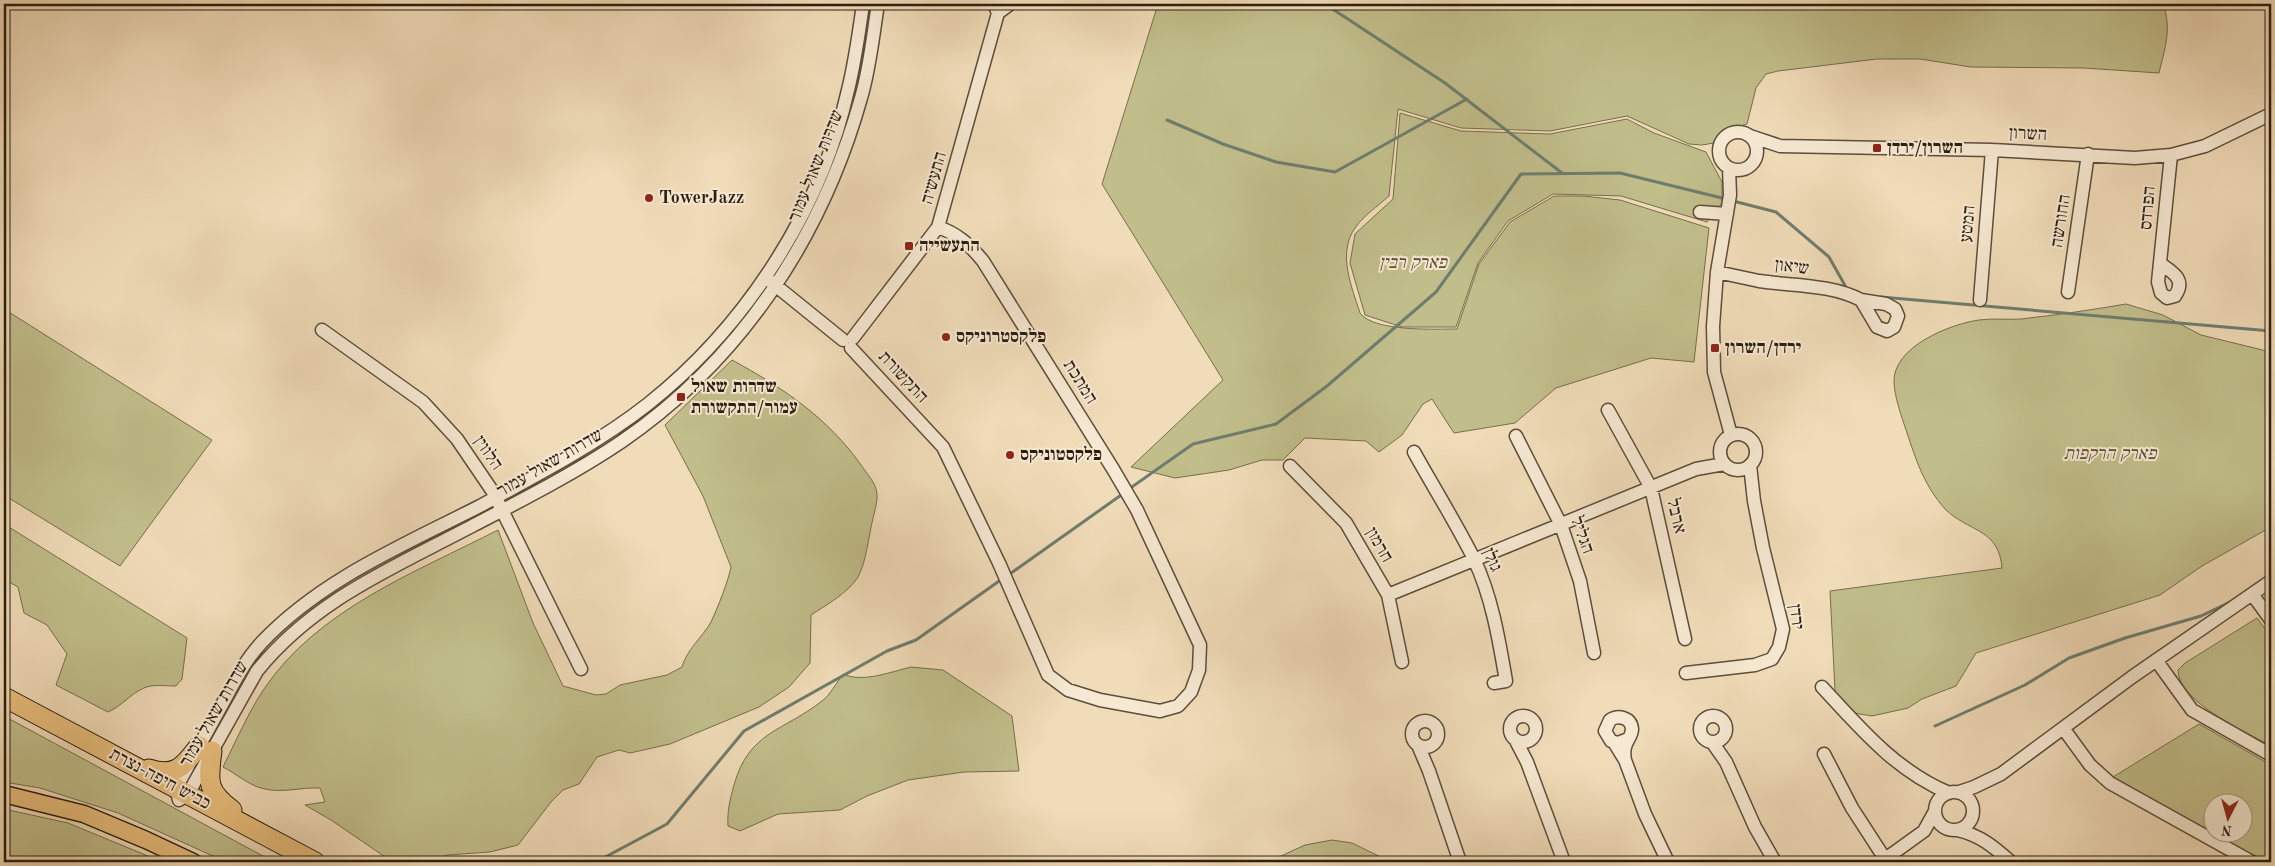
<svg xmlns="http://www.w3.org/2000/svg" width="2275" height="866" viewBox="0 0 2275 866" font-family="'Old Standard TT','Frank Ruhl Libre',serif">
<rect width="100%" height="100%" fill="#f1dcb9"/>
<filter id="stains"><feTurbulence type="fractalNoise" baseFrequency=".004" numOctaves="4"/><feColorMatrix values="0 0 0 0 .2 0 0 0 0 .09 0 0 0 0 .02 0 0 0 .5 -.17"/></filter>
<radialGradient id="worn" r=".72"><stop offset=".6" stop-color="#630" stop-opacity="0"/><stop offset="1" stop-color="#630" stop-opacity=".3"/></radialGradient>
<path fill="#c1be8b" stroke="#766e4e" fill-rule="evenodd" d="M1158,4H2163C2172,28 2165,48 2159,73L2084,68L1971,67L1920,59H1877L1778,71L1766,74L1756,88L1747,124L1724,131L1714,143L1702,145L1689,144L1627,116L1550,131L1461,128L1398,109L1389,196C1378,206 1363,216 1355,228C1337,253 1352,288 1360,313C1374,332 1434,329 1457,329L1479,264L1510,222L1554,196H1583L1620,200L1709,228L1694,362L1651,358L1556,388L1515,423L1454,433L1432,399L1423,404L1402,435L1379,452L1366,441L1305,438L1283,460H1262L1229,470L1175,478L1131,467L1223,380L1102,184Z
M1400,113L1461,131L1550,134L1627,119L1654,133L1706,152L1722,182V203L1707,222L1621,196L1553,194L1508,221L1478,263L1456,327H1402L1365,315L1350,263L1355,234L1393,199Z
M2126,304L2163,315L2201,335L2271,352V527L2202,566L2160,595L1976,653L1956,686L1922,699L1908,708L1872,716L1836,710L1830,591L2002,568C1999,528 1968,532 1945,509C1922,483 1915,456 1904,424C1900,412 1895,397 1894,383C1892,347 1950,324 1979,320C1993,318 2007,320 2021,319C2056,315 2091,310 2126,304Z
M4,309L212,440L120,566L4,495Z
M732,360C782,387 828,418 861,465C867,474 877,484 877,495C878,502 871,524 870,533C867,547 865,564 858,577C848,593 826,605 811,615L810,663L789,687L759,707L670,744L630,753L619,750L597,757L579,784L563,790L551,802L518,845L490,852L447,855L433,861H391L331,820L305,805L325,802L320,788C301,787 280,794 261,788C249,785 235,773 223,767C236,741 248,713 264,689C318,609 416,572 498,530L533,623L563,686L596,695L606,694L620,685L667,675L682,667C687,649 702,638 711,622C718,607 728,582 731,567L703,496L665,425Z
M4,524L187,638L182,679L176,686C166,686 152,684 144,688C130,694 122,706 108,712L56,685L67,654L47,625L24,613L18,587L4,579Z
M2257,618L2271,637V746C2246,732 2178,702 2178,670L2185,663Z
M911,667L943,670L1012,716L1019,771L964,772L908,780L867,796L840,810L778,814L740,831L728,826C727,811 730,800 734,785C749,731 784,731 822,701C830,695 837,682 843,674C863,683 890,672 911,667Z
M4,716L274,862H226L118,813L40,788L4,782Z
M2199,724L2271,765V862H2255L2113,777ZM2212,804H2242V834H2212Z
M4,809L68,823L160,861L4,862Z
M1332,840L1352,843L1391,862H1268L1305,845Z"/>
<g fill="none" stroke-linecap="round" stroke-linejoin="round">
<path stroke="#6e7d6f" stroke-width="3" d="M1325,4L1445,83L1562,173
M1167,120L1223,144L1276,162L1335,172L1467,99
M1737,202L1776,212L1829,257L1847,289
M1881,297L2271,331
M1129,489L1193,444L1276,424L1327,386L1436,292L1521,174L1620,173L1722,198
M1007,576L1124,493
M1935,726L2025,685L2069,658L2125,638L2201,616L2232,601
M596,862L667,824L744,731L887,651L916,640L1002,579"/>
<defs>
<path id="minor" d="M863,4C859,33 855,62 848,90C821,211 745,327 648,404C597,444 537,475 480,506C404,545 322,579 262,642C246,659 235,680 224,701C208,730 192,759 176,788L179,800L188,794L257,671C315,599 395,567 474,525C524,499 575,473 621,442C741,360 822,237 861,98C870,68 873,35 878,4
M998,13L1010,4
M1719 151a19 19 0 1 1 38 0a19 19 0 1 1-38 0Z
M1750,136L1780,146L1992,150L2135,158L2171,155L2205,146L2271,114
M1729,168L1730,195L1717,272L1713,326L1714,372L1731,435
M1700,212L1727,214
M2161,264C2174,273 2186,280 2175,296L2167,298L2161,293L2158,282L2171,155
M1717,272C1731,275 1745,278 1759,281C1792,286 1831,284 1861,300
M770,281L843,340
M2068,292L2088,154
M1861,300L1886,304L1895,309L1898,316L1894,327L1887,331L1877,327Z
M1980,300L1992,150
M322,330L423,402L457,439L493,492L581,669
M853,338L938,227L998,13L994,4
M851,348L943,447L999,563L1048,675L1068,690L1100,700L1160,711L1178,706L1191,692L1199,670L1200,645L1137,510L1113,469L983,261C970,245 958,234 938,227
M1608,410L1651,488L1685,639
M1720 452a18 18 0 1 1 36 0a18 18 0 1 1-36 0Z
M1516,436L1561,525L1580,581L1594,653
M1414,452C1434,488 1456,523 1474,559C1492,597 1499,640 1506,681L1494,683
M1290,466L1346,523L1388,595L1402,662
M2252,594L2271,620
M1388,595L1696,469L1724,464
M2156,660L2192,710L2271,755
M1686,673L1755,665L1772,659L1779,647L1783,629L1763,548L1754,501L1750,465
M1822,687C1860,728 1896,771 1949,793
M1700 729a13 13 0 1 1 26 0a13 13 0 1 1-26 0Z
M1510 729a13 13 0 1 1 26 0a13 13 0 1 1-26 0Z
M1412 734a13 13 0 1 1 26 0a13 13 0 1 1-26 0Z
M2063,728L2090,765L2110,783L2252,862
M1515,739L1527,762L1564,862
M1614,742L1625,760L1645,814L1668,862
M1712,742L1726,762L1755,827L1775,862
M1418,745L1429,771L1460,862
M1824,754L1852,808L1887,862
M1625,760C1624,755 1624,749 1626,744C1628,739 1632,735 1632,729C1631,717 1618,715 1610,720L1605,731L1611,741L1618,743L1628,739
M1935 811a19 19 0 1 1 38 0a19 19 0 1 1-38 0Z
M1959,792L1974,787L2001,774L2132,677L2271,581
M1957,830C1980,835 1994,847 2011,862
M1881,862L1924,831L1934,813"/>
<path id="major" d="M4,794L84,814L146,840L193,862"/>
<path id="highway" d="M4,697L315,862
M212,751C208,781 206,791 232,810
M149,769C176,778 184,765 199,746"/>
</defs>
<use href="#minor" stroke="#5c4e3a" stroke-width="15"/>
<use href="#major" stroke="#2b1e10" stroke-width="19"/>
<use href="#highway" stroke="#2b1e10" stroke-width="21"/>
<use href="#minor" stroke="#f6e8d2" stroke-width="12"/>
<use href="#major" stroke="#e8be7c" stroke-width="16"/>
<use href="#highway" stroke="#e8be7c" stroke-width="19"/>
</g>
<g fill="#8f2418" stroke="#f6e8d2" stroke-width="2">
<rect x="1872" y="143" width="10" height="10" rx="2.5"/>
<circle cx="649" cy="198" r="5"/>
<rect x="904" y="241" width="10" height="10" rx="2.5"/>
<circle cx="946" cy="337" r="5"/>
<rect x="1710" y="343" width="10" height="10" rx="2.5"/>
<rect x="676" y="392" width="10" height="10" rx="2.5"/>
<circle cx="1010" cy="455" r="5"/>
</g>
<g text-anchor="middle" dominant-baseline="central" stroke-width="4" stroke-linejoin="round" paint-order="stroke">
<g font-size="18" fill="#2b1e10" stroke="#f6e8d2">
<text transform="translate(2028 134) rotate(3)">השרון</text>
<text transform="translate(816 166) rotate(-68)">שדרות שאול עמור</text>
<text transform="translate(934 178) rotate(-74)">התעשיה</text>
<text transform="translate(2148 208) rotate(-85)">הפרדס</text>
<text transform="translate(2061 221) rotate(-81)">החורשה</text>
<text transform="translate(1968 224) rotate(-85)">המטע</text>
<text transform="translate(1792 267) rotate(7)">שיאון</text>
<text transform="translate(903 377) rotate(47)">התקשורת</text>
<text transform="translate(1080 382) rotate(58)">המתכת</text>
<text transform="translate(488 453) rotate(56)">הלווין</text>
<text transform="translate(550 463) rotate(-30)">שדרות שאול עמור</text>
<text transform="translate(1676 516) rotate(77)">ארבל</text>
<text transform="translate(1582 535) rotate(70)">הגליל</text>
<text transform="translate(1379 545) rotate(60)">חרמון</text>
<text transform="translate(1492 560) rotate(67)">גולן</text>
<text transform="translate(1796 617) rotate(83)">ירדן</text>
<text transform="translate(214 714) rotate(-60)">שדרות שאול עמור</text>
<text transform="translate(160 779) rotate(28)">כביש חיפה-נצרת</text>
</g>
<g font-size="18" font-weight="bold" fill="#2b1e10" stroke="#f6e8d2" text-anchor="start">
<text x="1887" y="148">השרון/ירדן</text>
<text x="659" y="198">TowerJazz</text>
<text x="919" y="246">התעשייה</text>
<text x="956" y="337">פלקסטרוניקס</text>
<text x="1725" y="348">ירדן/השרון</text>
<text x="691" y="387">שדרות שאול<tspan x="691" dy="21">עמור/התקשורת</tspan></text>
<text x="1020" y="455">פלקסטוניקס</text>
</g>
<g font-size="18" font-style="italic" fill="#584e35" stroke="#f6e8d2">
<text x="1413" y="263">פארק רבין</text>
<text x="2110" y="454">פארק הרקפות</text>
</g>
</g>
<rect width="2275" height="866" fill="none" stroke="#f1dcb9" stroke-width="20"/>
<rect x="5" y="5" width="2265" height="856" fill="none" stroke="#2b1e10" stroke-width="2.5"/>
<rect x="10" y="10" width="2255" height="846" fill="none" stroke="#2b1e10"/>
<g transform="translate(2228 818) rotate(186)"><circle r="24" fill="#f6e8d2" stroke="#a59784"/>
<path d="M0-4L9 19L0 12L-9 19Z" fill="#8f2418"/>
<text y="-8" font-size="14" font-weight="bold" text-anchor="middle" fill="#2b1e10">N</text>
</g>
<rect width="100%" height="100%" filter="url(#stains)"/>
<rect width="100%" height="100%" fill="url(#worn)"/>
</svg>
